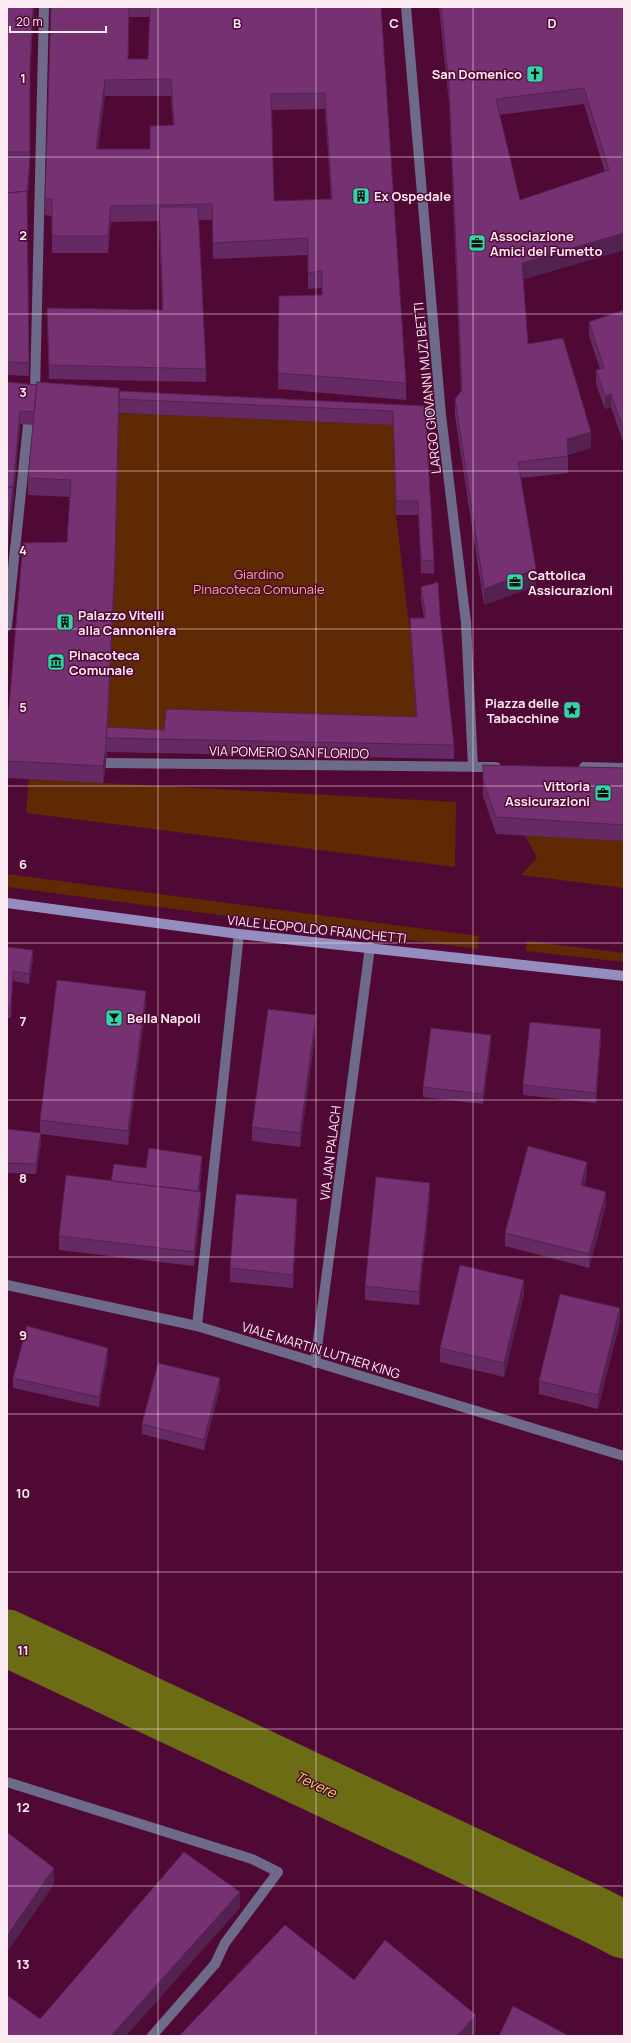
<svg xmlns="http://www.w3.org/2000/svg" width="631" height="2043" viewBox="0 0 631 2043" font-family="Manrope,sans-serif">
<rect width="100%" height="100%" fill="#500934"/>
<path fill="#5f2903" d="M118,413L393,425L396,515L410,632L417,730L164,744L107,741Z
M29,779L456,802L455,867L26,813Z
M525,835L624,841V888L521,875L537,858Z
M7,874L479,936L478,949L7,887Z
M527,941L624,953V962L526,951Z"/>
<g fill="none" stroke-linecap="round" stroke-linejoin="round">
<path stroke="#6c6c15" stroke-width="57" d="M7,1638L597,1916L624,1930"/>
<path stroke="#6e6a8a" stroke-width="10" d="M197,1326L239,934
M7,1782L252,1859L278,1872L225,1943L215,1964"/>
<path stroke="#6e6a8a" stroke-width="10" d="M406,7L441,415L466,623L473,767
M35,391L44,7
M413,413L441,415
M7,626L28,425
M106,763L496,767
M584,767L624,768
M7,1285L197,1326L624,1456
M315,1363L370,947
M152,2036L215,1964"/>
<path stroke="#938dc0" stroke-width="10" d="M7,903L239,934L624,976"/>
</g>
<path fill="#652a63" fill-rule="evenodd" d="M7,7H34L30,76V166L27,204L29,376L7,375Z
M51,7H381L406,383V400L278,389L279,296L322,295V288L308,289V255L213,259L212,220H199L206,369V382L49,379L47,308L162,310L159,221L111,222L108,253H52V216L45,215V199ZM129,17H150L148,59H128ZM105,96H171L173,125L150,149H98ZM325,109L331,199L274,201L272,110Z
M439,7H624V250L523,279L528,344L591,448L568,455V473L520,478L536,586L484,605L455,416V399L461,391L449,103ZM584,104L605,172L520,200L499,115Z
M624,310V445L611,407L605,409L596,384V370L600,369L589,336V322Z
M7,382L119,391L425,406L434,561V574L421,573L418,515H396L393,425L119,413L115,577L108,727L164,730L416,717L410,632V618H424L421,600V587L440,616L454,745V759L107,752L106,763L103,783L7,778V730L67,542L70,497L28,495V478L33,425L20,424L13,503Z
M624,768V841L496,834L483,796V780Z
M7,947L33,960L29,984L13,981L11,1018H7Z
M146,1004L128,1145L41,1134V1143L36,1174L7,1173V1129L40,1133V1120Z
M316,1029L300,1147L252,1141V1127Z
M601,1039L596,1103L523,1095V1085Z
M491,1045L483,1104L423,1097V1087Z
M202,1166L199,1191L201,1205L194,1266L59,1250V1236L111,1181L146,1168Z
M587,1176L584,1186L606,1205L589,1268L505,1246V1233Z
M430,1196L419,1305L365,1300V1286Z
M297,1213L293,1288L230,1282V1268Z
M524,1294L504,1377L440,1362V1348Z
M620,1322L598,1409L539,1394V1381Z
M108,1358L99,1407L13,1388V1378Z
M220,1388L204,1450L142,1434V1424Z"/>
<path fill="#532250" d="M33,7H34L30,76V63Z
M105,80V96L96,165V149Z
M30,156V166L27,205V195Z
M111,206V222L108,253V236Z
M624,233V250L522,280V263Z
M119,388L115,577L107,738H106Z
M611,394V407L605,409V396Z
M20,411V424L13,503L7,558V541Z
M591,432V448L567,455V439Z
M536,569V586L484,605V589Z
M106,739V763L103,783V766Z
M33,950V960L29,984V974Z
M146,991V1004L128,1145V1131Z
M316,1015V1029L300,1147V1133Z
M601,1029V1039L596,1103V1093Z
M491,1035V1045L483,1104V1094Z
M41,1133V1143L36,1174V1164Z
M202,1156V1166L198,1205V1195Z
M587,1162V1176L581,1199V1185Z
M430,1183V1196L419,1305V1292Z
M201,1192V1205L194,1266V1252Z
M606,1192V1205L589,1268V1254Z
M297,1199V1213L293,1288V1275Z
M524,1280V1294L504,1377V1363Z
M620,1308V1322L598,1409V1395Z
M108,1348V1358L99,1407V1397Z
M220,1378V1388L204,1450V1440Z
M54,1868V1885L7,1952V1936Z
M240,1892V1908L126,2036H111Z
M476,2015V2031L472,2036H457Z"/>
<path fill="#763173" stroke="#532250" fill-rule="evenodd" d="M7,7H33L30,63V152H7Z
M51,7H129L128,59H148L150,7H381L406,383L278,373L279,296L322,295V271L308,273V238L213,243L212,204L111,206L108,236H52V199H45ZM171,79L174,125L150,126V149H96L105,80ZM325,93L332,199L274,201L271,94Z
M441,7H624V233L522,263L528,344L563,338L591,432L567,439L568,456L518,462L536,569L484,589L455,399L462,390L449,86ZM584,88L609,170L520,200L496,99Z
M7,156H30L27,195V191L7,193Z
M27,191L29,363L7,362V193Z
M159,207H198L206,369L49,365L47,308L163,310Z
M624,310V431L611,394L605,396L596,370L604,368L589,322Z
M7,382L37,385L34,412L20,411L13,489V487H7Z
M37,382L119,388L115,561L106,747L103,766L7,761V730L23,543L67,542L71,480L28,478Z
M119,391L425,406L434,561L421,560L418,501H396L393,411L119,399Z
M7,487H13L7,541Z
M438,582L440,616L454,745L106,738L107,727L164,730L166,709L417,717L410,618H426L421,587Z
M483,765L624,768V825L496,817L483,780Z
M7,947L33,950L29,974L13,971L11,1008H7Z
M57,980L146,991L128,1131L40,1120Z
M268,1009L316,1015L300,1133L252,1127Z
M530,1022L601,1029L596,1093L523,1085Z
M431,1028L491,1035L483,1094L423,1087Z
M7,1129L41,1133L36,1164L7,1163Z
M528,1146L587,1162L581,1185L606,1192L589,1254L505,1233Z
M149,1148L202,1156L198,1191L111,1181L114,1164L146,1168Z
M66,1175L201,1192L194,1252L59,1236Z
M376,1177L430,1183L419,1292L365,1286Z
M236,1194L297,1199L293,1275L230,1268Z
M460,1265L524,1280L504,1363L440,1348Z
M560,1294L620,1308L598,1395L539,1381Z
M27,1326L108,1348L99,1397L13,1378Z
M158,1363L220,1378L204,1440L142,1424Z
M7,1832L54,1868L7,1936Z
M184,1852L240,1892L111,2036H7V1995L40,2019Z
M285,1925L354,1980L385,1940L476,2015L457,2036H179Z
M513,2006L569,2036H499Z"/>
<path fill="none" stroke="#fdebf3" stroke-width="1" stroke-opacity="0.55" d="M158,7V2036M316,7V2036M473,7V2036M7,157H624M7,314H624M7,471H624M7,629H624M7,786H624M7,943H624M7,1100H624M7,1257H624M7,1414H624M7,1572H624M7,1729H624M7,1886H624"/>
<defs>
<symbol id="church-square" viewBox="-11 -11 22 22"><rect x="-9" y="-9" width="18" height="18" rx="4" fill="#33d4a8" stroke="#500934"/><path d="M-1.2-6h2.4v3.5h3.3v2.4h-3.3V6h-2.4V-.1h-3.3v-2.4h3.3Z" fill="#111"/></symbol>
<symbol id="building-square" viewBox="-11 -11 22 22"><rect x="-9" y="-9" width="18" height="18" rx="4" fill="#33d4a8" stroke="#500934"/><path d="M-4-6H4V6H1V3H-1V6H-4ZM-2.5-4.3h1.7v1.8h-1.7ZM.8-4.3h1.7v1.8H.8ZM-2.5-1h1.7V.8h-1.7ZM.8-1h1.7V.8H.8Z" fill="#111"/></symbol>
<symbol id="office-square" viewBox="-11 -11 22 22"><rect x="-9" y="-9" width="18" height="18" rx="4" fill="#33d4a8" stroke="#500934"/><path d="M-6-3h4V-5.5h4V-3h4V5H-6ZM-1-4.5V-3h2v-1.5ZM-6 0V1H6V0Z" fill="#111"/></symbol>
<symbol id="museum-square" viewBox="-11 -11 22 22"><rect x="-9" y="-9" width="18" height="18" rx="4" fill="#33d4a8" stroke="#500934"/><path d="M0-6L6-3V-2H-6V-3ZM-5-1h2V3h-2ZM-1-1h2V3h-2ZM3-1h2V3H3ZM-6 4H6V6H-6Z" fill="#111"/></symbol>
<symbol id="sight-square" viewBox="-11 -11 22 22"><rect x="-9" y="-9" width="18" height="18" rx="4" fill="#33d4a8" stroke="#500934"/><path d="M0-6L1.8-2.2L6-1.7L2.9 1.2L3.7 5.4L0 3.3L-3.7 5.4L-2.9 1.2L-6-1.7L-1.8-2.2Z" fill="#111"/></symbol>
<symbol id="bar-square" viewBox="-11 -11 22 22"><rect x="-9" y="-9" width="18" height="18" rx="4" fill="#33d4a8" stroke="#500934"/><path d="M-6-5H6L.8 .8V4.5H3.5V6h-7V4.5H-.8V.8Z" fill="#111"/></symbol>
</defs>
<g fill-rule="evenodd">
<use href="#church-square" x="525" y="64" width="20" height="20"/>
<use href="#building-square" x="351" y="186" width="20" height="20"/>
<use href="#office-square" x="467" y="233" width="20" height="20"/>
<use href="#office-square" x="505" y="572" width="20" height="20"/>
<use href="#building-square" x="55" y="612" width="20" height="20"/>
<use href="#museum-square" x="46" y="652" width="20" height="20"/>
<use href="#sight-square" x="562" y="700" width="20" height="20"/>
<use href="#office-square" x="593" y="783" width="20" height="20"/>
<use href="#bar-square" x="104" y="1008" width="20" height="20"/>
</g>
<g text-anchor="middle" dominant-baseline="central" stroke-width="3" stroke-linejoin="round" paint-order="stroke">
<g font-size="13" font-weight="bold" fill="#fdebf3" stroke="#500934" text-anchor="start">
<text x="522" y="74" text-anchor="end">San Domenico</text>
<text x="374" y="196">Ex Ospedale</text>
<text x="490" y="236">Associazione<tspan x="490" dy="15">Amici del Fumetto</tspan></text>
<text x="528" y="575">Cattolica<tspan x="528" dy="15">Assicurazioni</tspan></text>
<text x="78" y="615">Palazzo Vitelli<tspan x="78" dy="15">alla Cannoniera</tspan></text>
<text x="69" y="655">Pinacoteca<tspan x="69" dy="15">Comunale</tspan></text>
<text x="559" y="703" text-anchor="end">Piazza delle<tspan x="559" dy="15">Tabacchine</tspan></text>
<text x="590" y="786" text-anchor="end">Vittoria<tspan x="590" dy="15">Assicurazioni</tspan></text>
<text x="127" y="1018">Bella Napoli</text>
</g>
<g font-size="13" fill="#fdebf3" stroke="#500934">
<text transform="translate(427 388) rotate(-96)">LARGO GIOVANNI MUZI BETTI</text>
<text transform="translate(289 752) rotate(1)">VIA POMERIO SAN FLORIDO</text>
<text transform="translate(317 929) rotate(6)">VIALE LEOPOLDO FRANCHETTI</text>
<text transform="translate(330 1153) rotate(-83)">VIA JAN PALACH</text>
<text transform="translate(321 1350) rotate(17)">VIALE MARTIN LUTHER KING</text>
</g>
<g font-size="13" fill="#f4af8a" stroke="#500934">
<text x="259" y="574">Giardino<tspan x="259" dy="15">Pinacoteca Comunale</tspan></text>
</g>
<g font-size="14" font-style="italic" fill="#dbdb4e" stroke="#500934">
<text transform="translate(316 1784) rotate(25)">Tevere</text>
</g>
</g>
<g font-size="13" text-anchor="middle" font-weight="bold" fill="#fdebf3" stroke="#500934" stroke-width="3" stroke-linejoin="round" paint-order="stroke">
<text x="237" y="28">B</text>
<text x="394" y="28">C</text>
<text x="552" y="28">D</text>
<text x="23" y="83">1</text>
<text x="23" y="240">2</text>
<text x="23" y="397">3</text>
<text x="23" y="555">4</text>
<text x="23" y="712">5</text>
<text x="23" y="869">6</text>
<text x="23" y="1026">7</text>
<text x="23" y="1183">8</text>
<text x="23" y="1340">9</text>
<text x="23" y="1498">10</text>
<text x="23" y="1655">11</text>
<text x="23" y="1812">12</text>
<text x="23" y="1969">13</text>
</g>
<rect width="631" height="2043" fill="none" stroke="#fdebf3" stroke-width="16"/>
<path d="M10 26v6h96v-6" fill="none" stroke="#fdebf3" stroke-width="2"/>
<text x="16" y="26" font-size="12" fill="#fdebf3" stroke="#500934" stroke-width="3" paint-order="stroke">20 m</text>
</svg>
